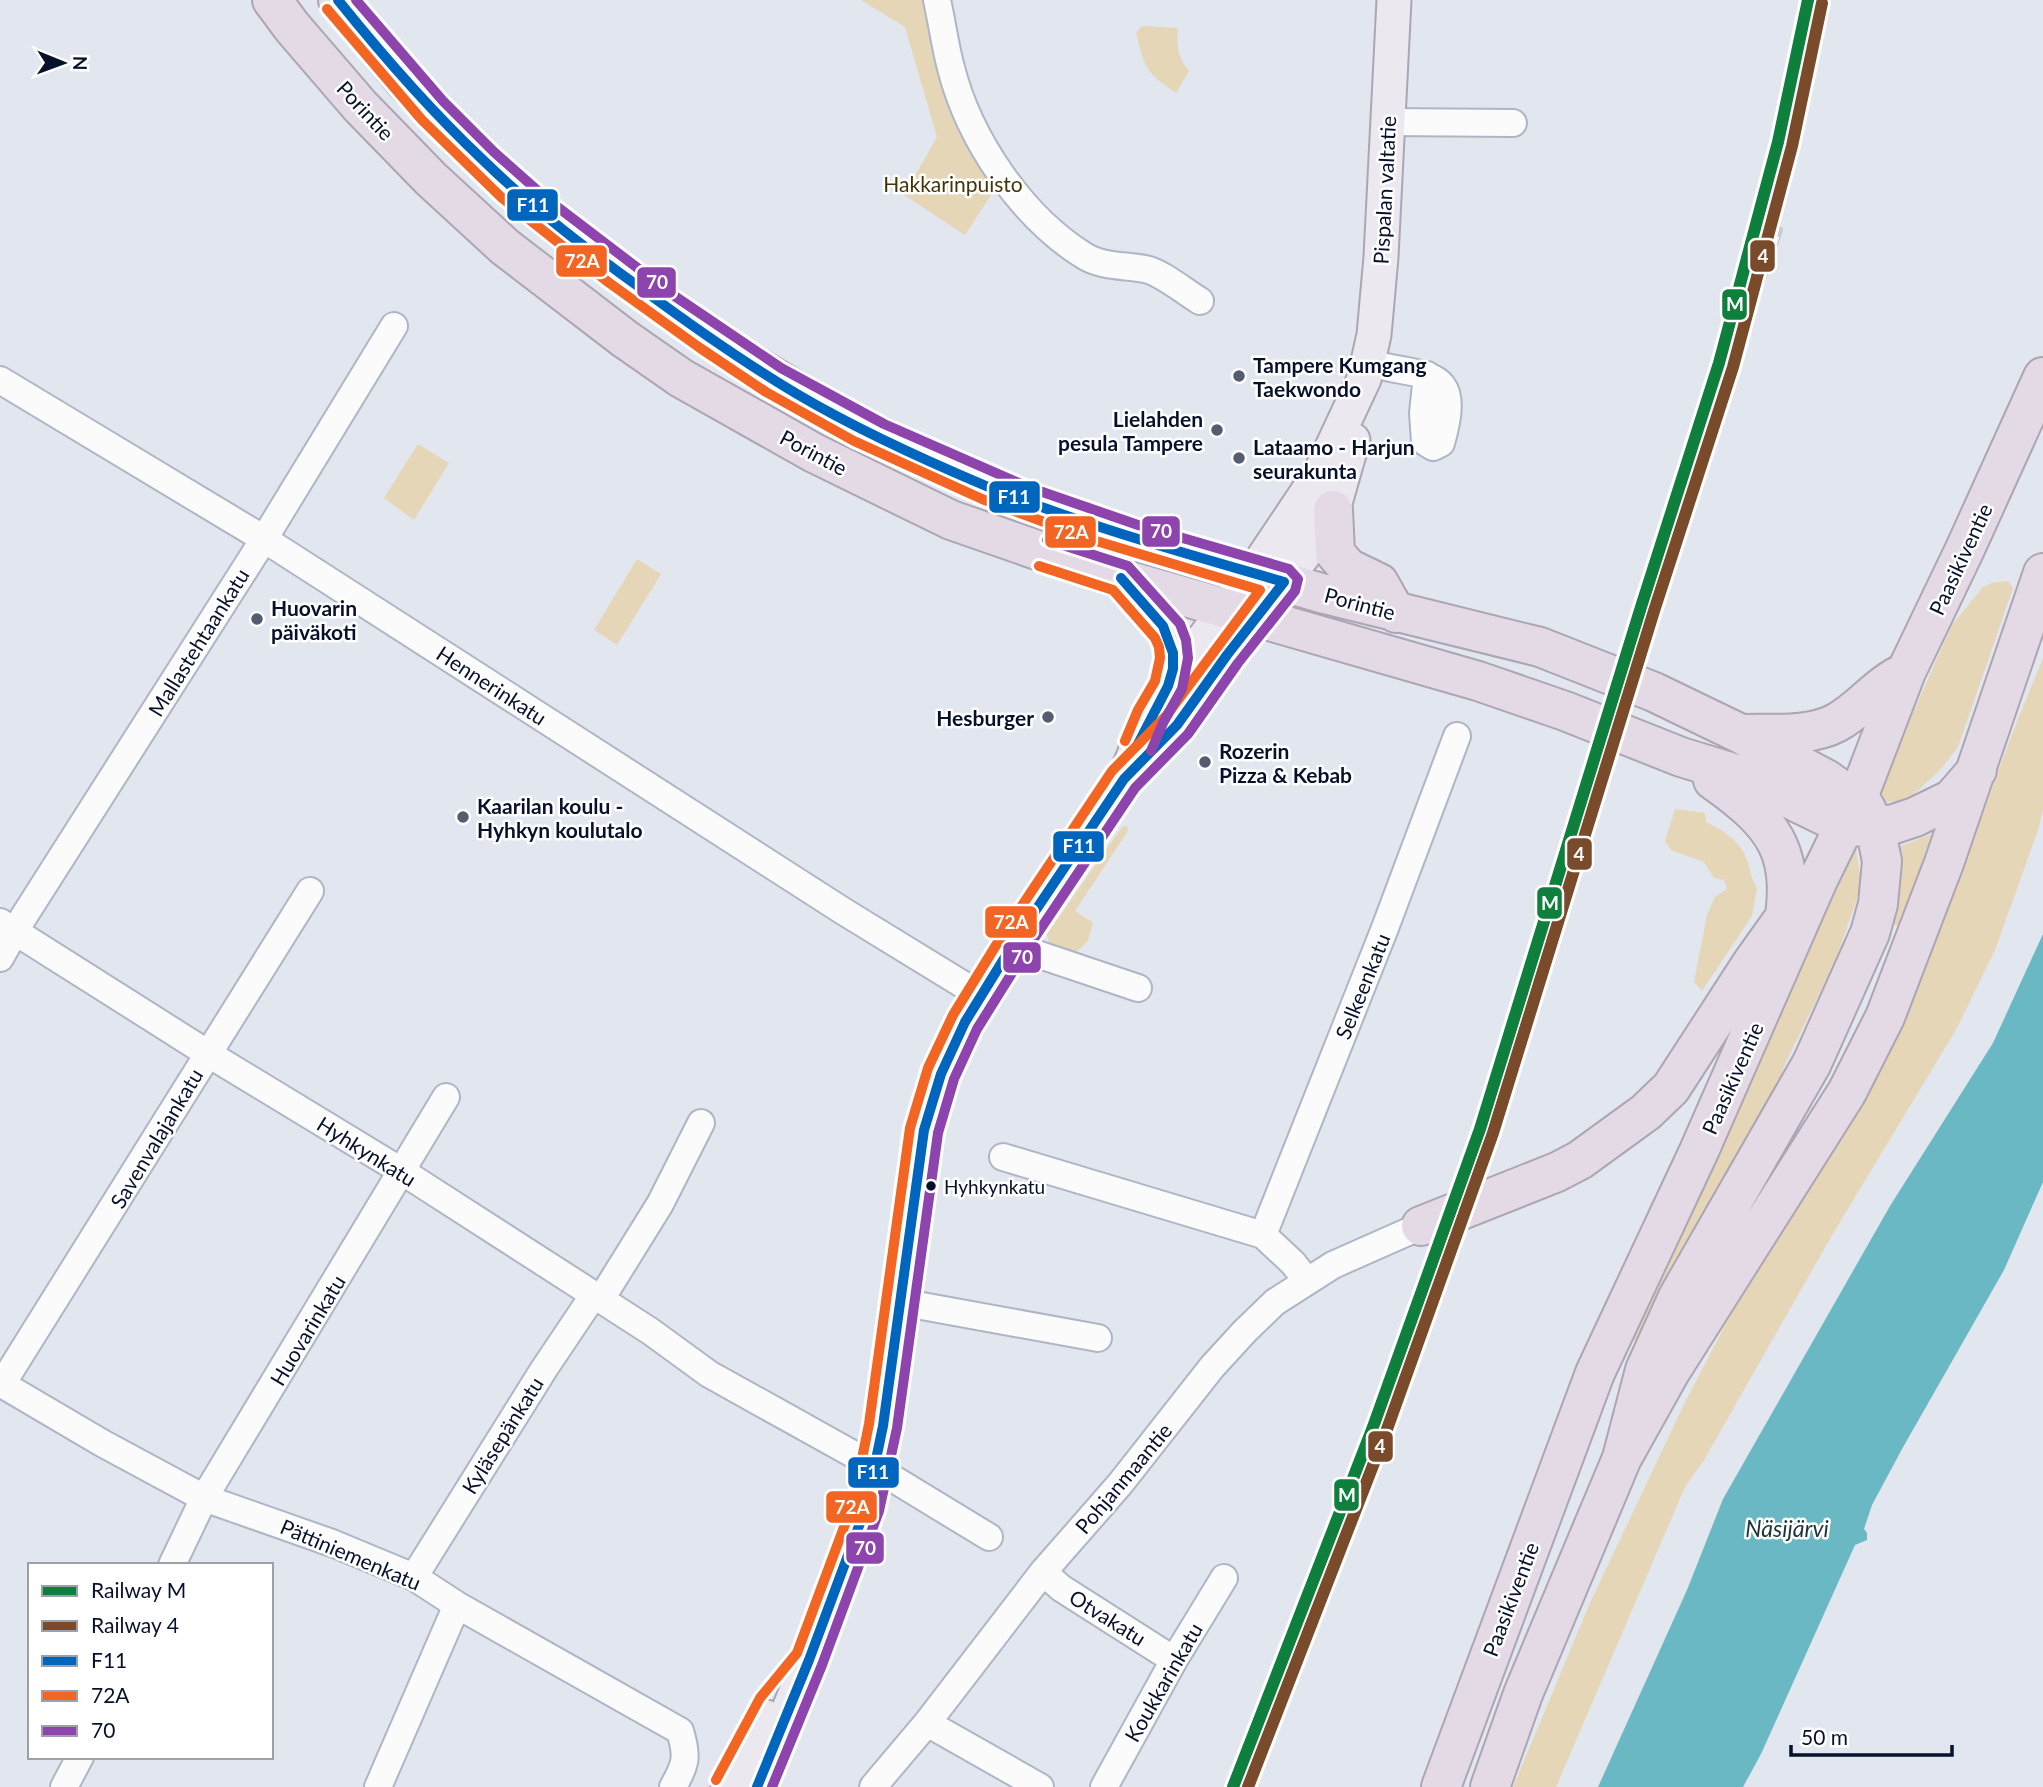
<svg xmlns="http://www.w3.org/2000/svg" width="2043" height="1787" viewBox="0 0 2043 1787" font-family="Lato,sans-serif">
<rect width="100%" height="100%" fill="#e2e6ee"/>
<path fill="#e5d6b8" d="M861,0H927L999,183L965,235L904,195L937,137L905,27Z
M1142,26L1178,28C1177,45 1177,57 1189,71L1176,93C1145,72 1145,68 1136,33Z
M418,444L449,463L414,520L384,498Z
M637,559L661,574L617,645L594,630Z
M2008,581L2013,588L1958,747L1940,770L1911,797L1905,801L1884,802L1878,796L1879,789L1952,625L1982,588L1991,583Z
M2043,658V810L2038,830L1995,950L1957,1028L1831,1237L1704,1460L1685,1487L1556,1787H1513L1590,1603L1687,1398L1729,1318L1846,1132L1900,1029L1927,966L2012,734Z
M1675,809L1705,813L1706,822C1721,829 1737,839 1745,855C1750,866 1750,877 1757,888L1752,916L1702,991L1694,982L1707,915L1715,897L1727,889L1724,880L1714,878L1704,862L1671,850L1665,841Z
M1127,826L1128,831L1075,911L1093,923L1088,940L1077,952L1058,953L1049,947L1047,934L1122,827Z
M1932,834L1899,927L1892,924L1901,881L1898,847Z
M1853,848L1856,849L1860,876L1859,893L1835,962L1786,1062L1769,1109L1642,1344L1633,1340Z"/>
<path fill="#6ab8c3" d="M2043,934V1182L2004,1270L1902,1449L1872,1505L1864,1529L1867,1533V1540L1855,1545L1761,1754L1743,1787H1598L1687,1590L1723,1499L1890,1206L1993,1043Z"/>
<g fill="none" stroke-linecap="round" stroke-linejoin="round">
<defs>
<path id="minor" d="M937,0C942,22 945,46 951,68C969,139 1021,216 1083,255C1101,267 1124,265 1145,269C1161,272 1185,292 1200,301
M1388,122L1513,123
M1369,363C1426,379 1464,364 1441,443L1433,447L1425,442L1423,413L1427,375
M0,380L264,539L843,911L980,995
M0,922L207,1053L403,1172L650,1331L709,1374L851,1453L989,1537
M1015,941L1031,952L1138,988
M0,958L21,921L264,539L394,326
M1003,1157L1263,1235L1385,928L1457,736
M1263,1235L1293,1263L1307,1281
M601,1299L660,1204L701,1123
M900,1302L1098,1338
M0,1383L102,1443L204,1498L332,1543L414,1577L457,1605L680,1731C688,1757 686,1764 673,1787
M2,1384L310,891
M172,1565L204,1498L446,1097
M1043,1572L1061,1588L1174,1660
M414,1577L544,1369L593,1296
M927,1723L1040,1787
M64,1787L80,1757
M378,1787L457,1605
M873,1787L927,1723L1043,1572L1120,1484L1212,1367L1245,1331L1275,1302L1333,1265L1421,1226
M1104,1787L1174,1660L1224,1578"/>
<path id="major" d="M1136,767L1177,725L1227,655L1303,556L1333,510L1353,440
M728,1787L766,1717
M757,1787L809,1660L866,1507L883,1426L924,1130L932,1101L946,1061L980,995L1124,779L1150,717L1168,686L1253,573L1320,473L1364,379L1374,335L1381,257L1394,0"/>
<path id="highway" d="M272,0L292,27L360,106L431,179L505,247L625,339L681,378L814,453L951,520L1106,574L1478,681L1565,711L1681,757L1743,776L1845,826L1875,827L1894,824L1915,817L1952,799L1977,770
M338,0L405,81L462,141L536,208L599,258L717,343L840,418L989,487L1132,538L1321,593L1540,647L1654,692L1741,734L1826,779L1865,807L1875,827L1882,861L1878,904L1870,933L1812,1063L1678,1297L1645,1370L1622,1458
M1333,510L1335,553L1348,568L1379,583L1396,613
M1121,578C1138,596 1165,618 1172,642C1176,656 1171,672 1168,686
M1744,734C1773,733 1809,737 1836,723C1862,709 1877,685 1906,672
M1713,780C1778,826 1797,854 1782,935
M1421,1226L1557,1172L1580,1160L1646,1112L1671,1088L1752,963L1787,914
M1441,1787L1595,1373L1699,1151L1817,882L1857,800L1906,672L1965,549L2043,377
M1490,1787L1523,1694L1622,1458L1670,1372L1847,1092L1885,1017L1944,863L2043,573"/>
</defs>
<use href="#minor" stroke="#aeb6c6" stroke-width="30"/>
<use href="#major" stroke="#aca5b4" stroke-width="37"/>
<use href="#highway" stroke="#aca5b4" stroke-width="42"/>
<use href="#minor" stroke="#fbfbfc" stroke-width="26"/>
<use href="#major" stroke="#ece8ef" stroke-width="33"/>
<use href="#highway" stroke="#e3dae6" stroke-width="38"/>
<defs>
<path id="rail" d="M1584,796L1647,609L1779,230"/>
</defs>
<use href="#rail" stroke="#c9cbcf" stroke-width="8"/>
<use href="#rail" stroke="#fff" stroke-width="5" stroke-dasharray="16" stroke-linecap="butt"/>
<defs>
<path id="bus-1" d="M338,0C383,56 430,110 483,160C532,208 586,249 642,289C692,326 743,362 797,394C858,430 922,459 986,486C1083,525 1184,553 1284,582
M1121,578L1163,626L1173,653V669L1168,686L1138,744
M757,1787L809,1660L866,1507L883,1426L924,1130L941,1074L965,1022L1015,941L1124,779L1177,725L1227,655L1284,582"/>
<path id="bus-2" d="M327,9L422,120L501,197L608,282L700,348L766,392L854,441L982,499L1093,540L1260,590L1166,716L1112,771L1003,934L953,1015L928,1068L910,1128L869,1424L853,1503L797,1653L760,1698L716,1780
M1039,566L1113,590L1155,638L1159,647L1160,658L1155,681L1138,710L1125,741"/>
<path id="bus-3" d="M356,0L443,101L494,152L547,199L673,295L781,368L884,424L1028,487L1138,525L1289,569L1298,579L1295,591L1238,663L1188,734L1135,788L1027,949L977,1029L954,1079L938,1133L897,1428L879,1511L822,1665L772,1787
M1047,540L1128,566L1180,624L1186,640L1188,658L1182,689L1163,723L1151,751"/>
</defs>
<use href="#bus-1" stroke="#fff" stroke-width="16"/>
<use href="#bus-2" stroke="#fff" stroke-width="16"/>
<use href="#bus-3" stroke="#fff" stroke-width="16"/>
<use href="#bus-1" stroke="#0065bd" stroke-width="10"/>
<use href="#bus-2" stroke="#f26522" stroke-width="10"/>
<use href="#bus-3" stroke="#8e44ad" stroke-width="10"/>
<defs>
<path id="rail-1" d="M1233,1787L1373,1427L1480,1129L1641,607L1719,363L1778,142L1808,0"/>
<path id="rail-2" d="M1248,1787L1386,1432L1493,1133L1654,611L1733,367L1792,146L1822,3"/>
</defs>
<use href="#rail-1" stroke="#fff" stroke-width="18"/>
<use href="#rail-2" stroke="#fff" stroke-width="18"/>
<use href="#rail-1" stroke="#0e7f3c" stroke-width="12"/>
<use href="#rail-2" stroke="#7a4b2a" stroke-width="12"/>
</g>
<g fill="#545c6f" stroke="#fff" stroke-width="2.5">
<circle cx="1239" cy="376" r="7"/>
<circle cx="1217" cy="430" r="7"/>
<circle cx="1239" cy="458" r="7"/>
<circle cx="257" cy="619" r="7"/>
<circle cx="1048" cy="717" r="7"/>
<circle cx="1205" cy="762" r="7"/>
<circle cx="463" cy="817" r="7"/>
</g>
<circle fill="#07112b" stroke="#fff" stroke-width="2.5" cx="931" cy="1186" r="6"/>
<g text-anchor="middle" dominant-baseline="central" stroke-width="5" stroke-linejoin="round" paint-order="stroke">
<g font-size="19" fill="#07112b" stroke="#fff" text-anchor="start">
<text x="944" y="1186">Hyhkynkatu</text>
</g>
<g font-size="21" fill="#07112b" stroke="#fff">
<text transform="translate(366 110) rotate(47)">Porintie</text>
<text transform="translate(1384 190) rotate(-87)">Pispalan valtatie</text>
<text transform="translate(814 452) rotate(28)">Porintie</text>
<text transform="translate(1960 559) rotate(-65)">Paasikiventie</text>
<text transform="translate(1360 603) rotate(15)">Porintie</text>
<text transform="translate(198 642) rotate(-58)">Mallastehtaankatu</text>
<text transform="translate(492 685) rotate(33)">Hennerinkatu</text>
<text transform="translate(1362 986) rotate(-68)">Selkeenkatu</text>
<text transform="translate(1732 1078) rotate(-66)">Paasikiventie</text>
<text transform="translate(156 1138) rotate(-59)">Savenvalajankatu</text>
<text transform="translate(367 1151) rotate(32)">Hyhkynkatu</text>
<text transform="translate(307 1330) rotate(-59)">Huovarinkatu</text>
<text transform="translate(502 1435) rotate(-58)">Kyläsepänkatu</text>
<text transform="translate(1123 1478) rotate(-50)">Pohjanmaantie</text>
<text transform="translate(351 1554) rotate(23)">Pättiniemenkatu</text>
<text transform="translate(1510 1599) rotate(-69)">Paasikiventie</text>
<text transform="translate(1108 1617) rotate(32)">Otvakatu</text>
<text transform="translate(1163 1682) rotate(-60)">Koukkarinkatu</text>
</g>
<g font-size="21" fill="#45340a" stroke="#fff">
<text x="953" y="183">Hakkarinpuisto</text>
</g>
<g font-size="21" font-weight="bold" fill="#07112b" stroke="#fff" text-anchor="start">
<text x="1253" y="364">Tampere Kumgang<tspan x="1253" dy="24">Taekwondo</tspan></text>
<text x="1203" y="418" text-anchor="end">Lielahden<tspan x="1203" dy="24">pesula Tampere</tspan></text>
<text x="1253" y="446">Lataamo - Harjun<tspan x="1253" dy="24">seurakunta</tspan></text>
<text x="271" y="607">Huovarin<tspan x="271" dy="24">päiväkoti</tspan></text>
<text x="1034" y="717" text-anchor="end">Hesburger</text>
<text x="1219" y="750">Rozerin<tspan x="1219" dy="24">Pizza &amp; Kebab</tspan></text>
<text x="477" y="805">Kaarilan koulu -<tspan x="477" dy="24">Hyhkyn koulutalo</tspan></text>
</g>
<g font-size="23" font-style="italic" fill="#1c3437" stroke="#fff">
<text x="1787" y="1528">Näsijärvi</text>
</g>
</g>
<g stroke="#fff" stroke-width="2.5">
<rect x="506" y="188" width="53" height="34" rx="7" fill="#0065bd"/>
<rect x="1749" y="239" width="27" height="34" rx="7" fill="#7a4b2a"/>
<rect x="555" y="244" width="53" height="34" rx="7" fill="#f26522"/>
<rect x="636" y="266" width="41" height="33" rx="7" fill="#8e44ad"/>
<rect x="1721" y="288" width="27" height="33" rx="7" fill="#0e7f3c"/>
<rect x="988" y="480" width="53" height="34" rx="7" fill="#0065bd"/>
<rect x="1141" y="515" width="40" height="33" rx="7" fill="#8e44ad"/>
<rect x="1044" y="515" width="53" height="34" rx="7" fill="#f26522"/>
<rect x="1052" y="830" width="53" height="33" rx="7" fill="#0065bd"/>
<rect x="1566" y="837" width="27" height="34" rx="7" fill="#7a4b2a"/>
<rect x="1536" y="886" width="27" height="34" rx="7" fill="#0e7f3c"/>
<rect x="984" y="905" width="54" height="34" rx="7" fill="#f26522"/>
<rect x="1002" y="941" width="40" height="33" rx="7" fill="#8e44ad"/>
<rect x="1367" y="1430" width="27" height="33" rx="7" fill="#7a4b2a"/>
<rect x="847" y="1456" width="53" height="33" rx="7" fill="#0065bd"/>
<rect x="1333" y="1478" width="27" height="34" rx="7" fill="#0e7f3c"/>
<rect x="825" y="1490" width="53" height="34" rx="7" fill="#f26522"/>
<rect x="845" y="1531" width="40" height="34" rx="7" fill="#8e44ad"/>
</g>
<g font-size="19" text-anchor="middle" font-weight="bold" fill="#fff">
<text x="533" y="212">F11</text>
<text x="1763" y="263">4</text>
<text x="582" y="268">72A</text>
<text x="657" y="289">70</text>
<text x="1735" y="311">M</text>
<text x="1014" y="504">F11</text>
<text x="1161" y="538">70</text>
<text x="1071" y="539">72A</text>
<text x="1079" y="853">F11</text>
<text x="1579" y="861">4</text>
<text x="1550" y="910">M</text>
<text x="1011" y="929">72A</text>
<text x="1022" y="964">70</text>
<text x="1380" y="1453">4</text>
<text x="873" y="1479">F11</text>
<text x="1347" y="1502">M</text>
<text x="852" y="1514">72A</text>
<text x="865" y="1555">70</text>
</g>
<rect x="28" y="1563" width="245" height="196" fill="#ffffff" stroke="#9ca0aa" stroke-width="2"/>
<rect x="42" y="1586" width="35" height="10" fill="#0e7f3c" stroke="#9ca0aa" stroke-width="2"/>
<text x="91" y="1598" font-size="21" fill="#07112b">Railway M</text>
<rect x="42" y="1621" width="35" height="10" fill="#7a4b2a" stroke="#9ca0aa" stroke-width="2"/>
<text x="91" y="1633" font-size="21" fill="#07112b">Railway 4</text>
<rect x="42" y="1656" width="35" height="10" fill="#0065bd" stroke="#9ca0aa" stroke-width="2"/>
<text x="91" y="1668" font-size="21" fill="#07112b">F11</text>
<rect x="42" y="1691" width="35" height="10" fill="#f26522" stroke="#9ca0aa" stroke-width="2"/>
<text x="91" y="1703" font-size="21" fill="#07112b">72A</text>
<rect x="42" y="1726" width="35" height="10" fill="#8e44ad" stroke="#9ca0aa" stroke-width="2"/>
<text x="91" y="1738" font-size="21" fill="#07112b">70</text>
<g transform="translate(63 63) rotate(91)" stroke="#ffffff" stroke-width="5" paint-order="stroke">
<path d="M0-5L12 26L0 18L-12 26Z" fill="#07112b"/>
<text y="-10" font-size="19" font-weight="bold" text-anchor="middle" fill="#07112b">N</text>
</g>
<path d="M1791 1745v10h161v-10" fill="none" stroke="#07112b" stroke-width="3.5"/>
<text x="1801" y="1745" font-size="21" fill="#07112b" stroke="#ffffff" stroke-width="5" paint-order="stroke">50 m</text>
</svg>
